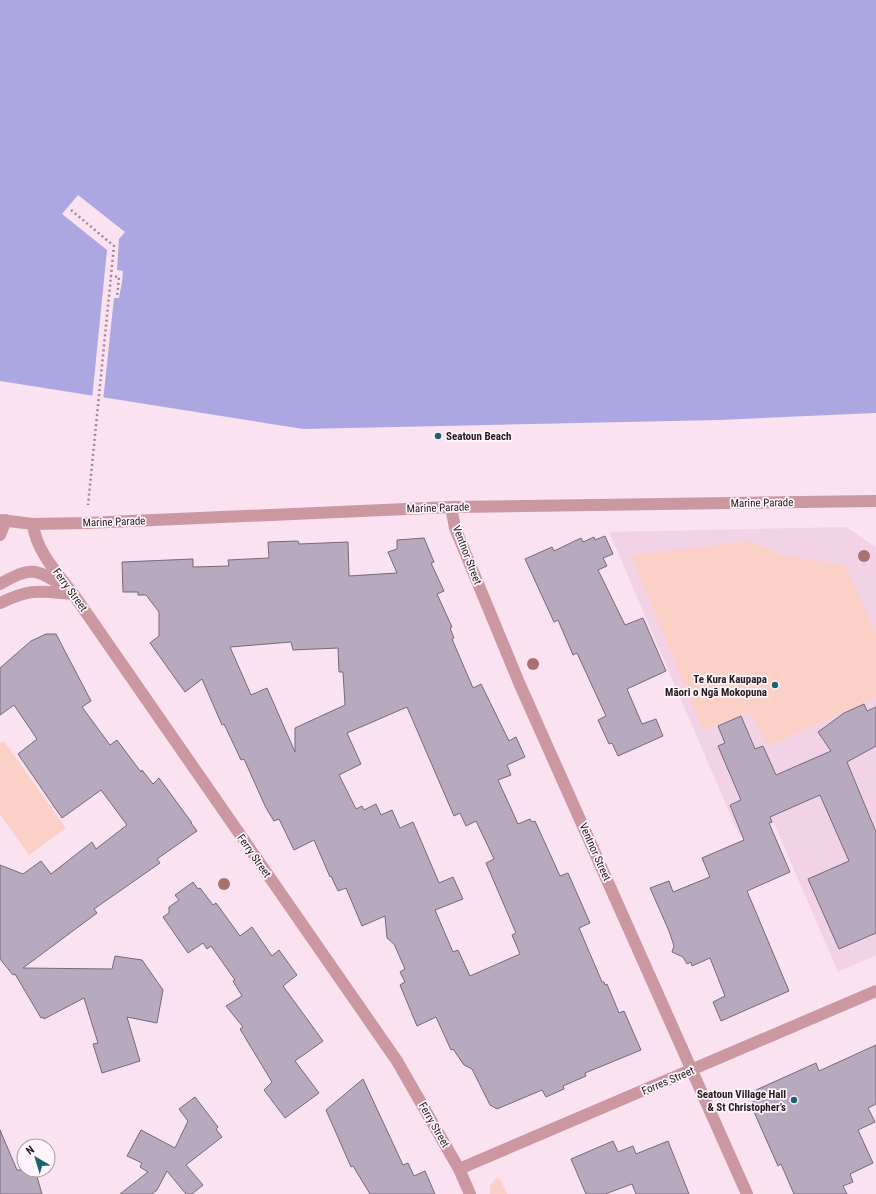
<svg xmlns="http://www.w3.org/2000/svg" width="876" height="1194" viewBox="0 0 876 1194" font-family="'Roboto Condensed',sans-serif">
<rect width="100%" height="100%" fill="#fae2f1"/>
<path fill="#f2d3e6" d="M846,527L876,547V955L838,972L774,823L739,835L609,532Z"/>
<path fill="#fbd0c7" d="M752,541L781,555L845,565L876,633V697L769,746L750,712L703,730L631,555Z
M4,741L66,828L29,855L0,814V743Z
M497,1177L501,1181L507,1194H490V1186Z"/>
<path fill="#ada7e1" d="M0,0H876V413L720,420L303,429L0,381Z"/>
<path fill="#fae2f1" d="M78,195L125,232L119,239L117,270L123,271L122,282L119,298H114L103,401L92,399L107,250L62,214Z"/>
<path fill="#b8aabe" stroke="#75697b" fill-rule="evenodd" d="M605,536L613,554L603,558L607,566L598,570L625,625L643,618L666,671L627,689L642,724L656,719L663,736L618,756L612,743L609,744L598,720L606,716L577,653L573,655L558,620L554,622L525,559L552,547L554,551L581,538L583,542L594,537L595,540Z
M424,538L434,562L431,563L444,591L437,594L452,627L450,628L454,638L452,639L473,688L481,684L509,741L516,737L525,757L507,765L511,775L498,780L518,824L530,819L532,822L535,821L560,876L568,873L590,923L579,928L602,982H604L605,985L607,984L619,1013L624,1011L641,1050L585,1073L586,1076L563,1086L564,1089L546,1097L542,1090L497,1109L490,1105L472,1069L464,1065L453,1049L451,1050L436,1017L417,1026L400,985L405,982L400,972L405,969L394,944L387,938L385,916L362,926L346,888L338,891L331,876L330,877L314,840L294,850L279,819L274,821L266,808L244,759L241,760L224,724L222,725L202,679L185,692L150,643L159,636V612L146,595H138V592H123L122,562L193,559V567L229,566L228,560L269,558L268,542L298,541L299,544L348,542L349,576L397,573L388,552L397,549V540ZM291,642L293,650L338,648L339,672H343L345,705L295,728V752L267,688L251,695L230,647ZM407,707L454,816L460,813L466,826L476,821L494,859L486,863L516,933L512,935L520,954L470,976L458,950L453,952L435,910L463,899L453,877L439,883L413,822L400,828L392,810L381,815L376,804L364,810L362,806L356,809L339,775L361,764L347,733Z
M46,634H56L91,701L82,707L110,745L117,740L141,772L142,770L153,784L159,778L192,823H191L197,831L157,859L160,863L94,909L97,913L23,968L112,969L115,956L142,960L163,990L157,1023L127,1017L140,1061L102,1073L93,1044L98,1043L84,998L44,1019L43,1017L41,1018L15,974L13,975L0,959V865L23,874L41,861L51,874L92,842L96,849L127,825L101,790L62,818L18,754L37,739L14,705L0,715V668L31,641Z
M864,704L867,711L876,707V746L847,762L876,832V933L839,949L808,879L849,861L820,795L770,817L772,822L769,823L790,872L747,891L789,991L721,1021L713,1002L725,996L710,958L692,966L691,962L687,964L683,957L672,952L674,946L669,931L650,888L669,881L673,892L710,877L702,858L744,840L730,805L741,800L718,746L725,743L718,726L741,716L755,749L763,746L776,775L831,751L818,732L844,713Z
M193,882L198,889L200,888L213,905L216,903L240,936L252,927L272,956L279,950L297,975L283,986L323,1041L295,1061L319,1093L285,1118L264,1090L272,1082L240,1029L243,1027L226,1006L242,996L233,981L235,980L211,946L207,949L203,943L188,953L163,917L169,913V907L179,900L175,895Z
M876,1045V1104L868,1108L875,1122L858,1130L873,1163L850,1174L853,1182L843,1186L847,1194H794L781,1164L778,1166L754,1112L756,1111L752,1102L760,1099L756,1090L816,1063L819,1071Z
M363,1079L403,1165L408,1163L414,1176L425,1171L435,1194H370L353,1166L351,1167L326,1110Z
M195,1097L218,1127L216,1129L222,1137L186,1165L203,1185L192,1194H186L167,1171L157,1190L152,1194H120L148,1172L140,1167L142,1163L127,1156L141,1130L175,1148L188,1121L179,1109Z
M0,1130L17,1170H35L42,1194H0Z
M613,1141L618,1152L633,1146L636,1154L668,1141L689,1194H636L632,1184L605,1194H586L571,1159Z"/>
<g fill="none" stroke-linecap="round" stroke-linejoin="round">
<path stroke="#9a8994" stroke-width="2.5" stroke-dasharray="2 3" stroke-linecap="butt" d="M71,210L114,246L88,505
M110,276L119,277L117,298"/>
<path stroke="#cb97a1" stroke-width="12" d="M451,507L455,528L520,685L747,1194
M0,520L33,524L86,523L451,507L876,501
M33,524C36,551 57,573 74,595L397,1061L459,1169L470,1194
M0,535L6,520
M0,584C30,567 36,567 65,588
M0,603C32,588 38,591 72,594
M459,1169L876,991"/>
</g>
<g fill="#a87271">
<circle cx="864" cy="556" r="6"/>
<circle cx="533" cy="664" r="6"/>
<circle cx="224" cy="884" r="6"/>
</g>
<g fill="#1a6471" stroke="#fef4fa" stroke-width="1.5">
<circle cx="438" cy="436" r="4"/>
<circle cx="775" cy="685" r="4"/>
<circle cx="794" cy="1100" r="4"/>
</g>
<g text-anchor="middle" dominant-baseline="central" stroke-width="3.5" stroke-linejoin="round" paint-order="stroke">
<g font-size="11" font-weight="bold" fill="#231b20" stroke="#fef4fa" text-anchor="end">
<text x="446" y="436" text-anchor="start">Seatoun Beach</text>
<text x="767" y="679">Te Kura Kaupapa<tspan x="767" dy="13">Māori o Ngā Mokopuna</tspan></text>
<text x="786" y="1094">Seatoun Village Hall<tspan x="786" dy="13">&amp; St Christopher’s</tspan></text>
</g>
<g font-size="11" fill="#231b20" stroke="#fef4fa">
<text transform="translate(762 503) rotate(-1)">Marine Parade</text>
<text transform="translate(438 508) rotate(-2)">Marine Parade</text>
<text transform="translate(114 522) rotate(-2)">Marine Parade</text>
<text transform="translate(467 555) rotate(69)">Ventnor Street</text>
<text transform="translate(70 590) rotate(54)">Ferry Street</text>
<text transform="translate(595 852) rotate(66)">Ventnor Street</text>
<text transform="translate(254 856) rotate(55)">Ferry Street</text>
<text transform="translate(668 1081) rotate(-23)">Forres Street</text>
<text transform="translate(434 1125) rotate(60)">Ferry Street</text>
</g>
</g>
<g transform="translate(36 1158) rotate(322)"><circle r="19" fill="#fef4fa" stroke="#a69da3"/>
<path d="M0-3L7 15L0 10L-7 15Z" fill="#1a6471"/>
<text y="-6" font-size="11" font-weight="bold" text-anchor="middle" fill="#231b20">N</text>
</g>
</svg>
